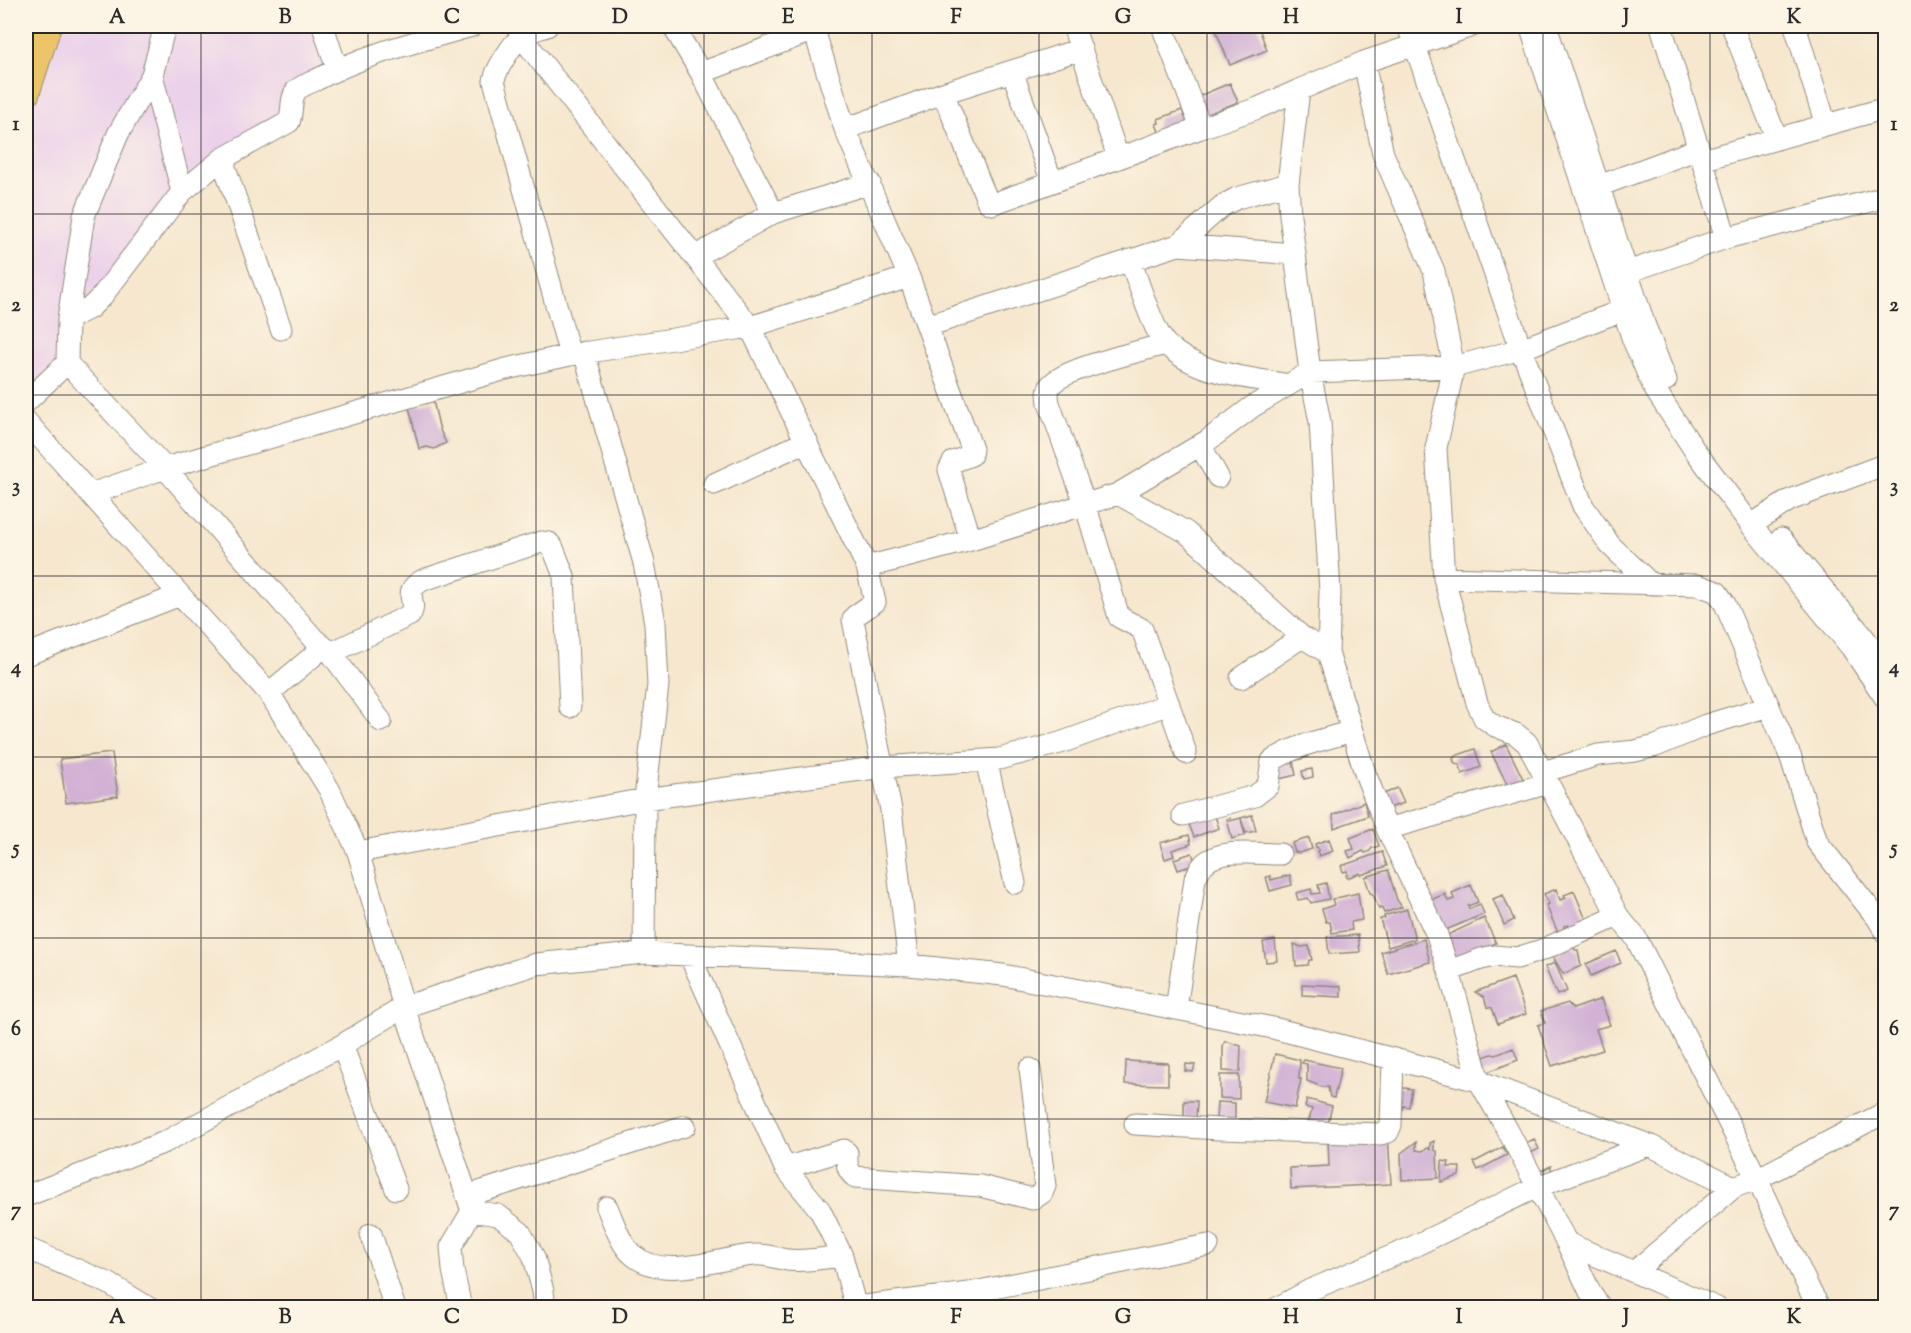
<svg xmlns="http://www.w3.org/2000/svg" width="1911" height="1333" viewBox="0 0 1911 1333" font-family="'Sorts Mill Goudy',serif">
<rect width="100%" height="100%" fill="#fcf5e5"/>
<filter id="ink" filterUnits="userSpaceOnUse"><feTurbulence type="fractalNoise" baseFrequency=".0167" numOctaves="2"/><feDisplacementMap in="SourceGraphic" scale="12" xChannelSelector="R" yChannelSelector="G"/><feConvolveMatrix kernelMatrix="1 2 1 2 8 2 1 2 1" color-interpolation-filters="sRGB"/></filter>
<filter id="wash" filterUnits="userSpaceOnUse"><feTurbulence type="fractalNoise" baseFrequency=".008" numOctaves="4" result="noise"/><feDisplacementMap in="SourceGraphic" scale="24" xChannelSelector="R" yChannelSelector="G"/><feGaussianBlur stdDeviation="1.35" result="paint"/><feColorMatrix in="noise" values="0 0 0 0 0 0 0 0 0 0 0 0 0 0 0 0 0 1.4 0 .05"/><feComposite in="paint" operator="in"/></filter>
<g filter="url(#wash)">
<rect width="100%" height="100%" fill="#f6e7ce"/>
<path fill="#ecd1ea" d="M48,26H323L337,69L297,90L292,115L182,192L68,319L67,363L26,402V94Z"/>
<g id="blocks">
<path fill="#d1b1d5" d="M1214,26H1258L1267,50L1230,65Z
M1230,83L1238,102L1200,117L1192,99Z
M1182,110L1189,127L1161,137L1156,124L1159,123L1158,119Z
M433,401L440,430L446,443L434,449L427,447L419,449L409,407Z
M1506,744L1524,781L1510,790L1491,752Z
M1475,749L1481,767L1462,774L1460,765L1455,764L1453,759L1455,756Z
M112,753L118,796L66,803L60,759Z
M1306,753L1308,757L1293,761L1296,775L1275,780L1273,770Z
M1312,769L1313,777L1304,779L1302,771Z
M1397,788L1404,803L1383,810L1378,797Z
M1364,802L1368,816L1334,828L1333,815Z
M1213,810L1219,828L1194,837L1187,819Z
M1252,815L1256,831L1246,833L1241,819L1245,835L1232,839L1227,819L1230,818V821Z
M1373,829L1379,846L1372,848L1370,851L1365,853L1363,851L1350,858L1347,851L1354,849L1350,838Z
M1189,835L1191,844L1172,850L1174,856L1165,859L1160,843Z
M1309,838L1312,849L1299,853L1295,852L1292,843Z
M1329,839L1333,851L1319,856L1317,851L1319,850L1318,848L1316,847L1315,844Z
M1382,852L1387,866L1361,875L1360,873L1347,878L1346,875L1348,874L1347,871L1343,872L1341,866Z
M1192,853L1196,864L1178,870L1174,859Z
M1388,870L1397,900L1402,907L1384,913L1382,908L1379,909L1373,894L1370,893L1365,877Z
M1290,875L1292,885L1270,891L1266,877L1270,876L1271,880Z
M1326,883L1329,899L1311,903L1308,898L1298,900L1296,893L1311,889L1312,894L1320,893L1318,885Z
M1471,885L1478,902L1468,906L1469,909L1480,904L1484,914L1441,932L1428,901L1445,894L1448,901L1454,899L1452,893Z
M1556,889L1560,900L1566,898L1564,895L1574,891L1587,922L1569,929L1568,925L1564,926V929L1559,935L1546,905L1549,904L1544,894Z
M1358,893L1362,920L1351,922L1352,930L1332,933L1330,922H1326L1322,909L1334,905L1332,899Z
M1503,895L1514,920L1504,925L1493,899Z
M1407,909L1415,939L1388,947L1380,919L1385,918L1384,916Z
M1484,918L1496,943L1454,961L1443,937Z
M1358,935L1360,952L1329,954L1327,937Z
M1424,939L1430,962L1388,974L1381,952Z
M1275,940L1277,961L1266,962L1263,942Z
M1294,944L1301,947L1309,946L1312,960H1309L1308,965L1296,966Z
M1572,945L1575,950H1578L1581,966L1563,974L1553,957Z
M1616,951L1621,963L1591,976L1586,964Z
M1555,963L1567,991L1557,995L1545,967Z
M1513,978L1526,1014L1498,1024L1492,1008L1487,1007L1484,997L1475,992Z
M1302,984L1341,986V997L1302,995Z
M1601,999L1610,1025L1596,1029L1603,1050L1552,1066L1538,1025L1545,1023L1541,1011L1568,1003L1573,1009Z
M1225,1041L1241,1046L1240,1072L1223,1071V1046Z
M1513,1048L1518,1060L1480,1075L1475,1060L1492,1054L1496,1055Z
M1275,1054L1300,1060L1299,1079H1301L1295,1108L1264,1102Z
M1304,1060L1341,1068L1334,1098L1330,1097L1328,1087H1322L1307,1081V1064L1302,1063Z
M1126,1061L1168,1063V1085L1125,1084Z
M1186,1064L1195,1065L1193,1072L1185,1071Z
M1220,1075H1239V1099L1220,1098Z
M1396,1087L1412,1089L1409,1107L1403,1106V1109L1392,1107Z
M1307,1099L1332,1106L1328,1123L1308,1124L1312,1109L1305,1107Z
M1184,1101H1197L1196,1121H1184Z
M1217,1102L1235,1103V1123L1216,1122Z
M1388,1134L1391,1184L1291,1189L1290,1168L1329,1166L1328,1138Z
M1534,1139L1539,1149L1523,1157L1518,1147Z
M1434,1141V1150L1437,1151L1438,1178L1402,1180L1401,1153L1416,1142V1150L1422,1151L1428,1148L1430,1150V1143Z
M1503,1147L1507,1155L1478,1170L1474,1162Z
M1442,1161L1449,1162L1448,1167H1460L1459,1176L1441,1182Z
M1551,1166V1172L1537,1181L1532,1175Z"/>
</g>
</g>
<g filter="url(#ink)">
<use href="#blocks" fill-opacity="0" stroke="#90897c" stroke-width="1.5"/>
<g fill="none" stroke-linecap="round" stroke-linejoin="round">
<defs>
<path id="minor" d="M323,26L337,69
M517,26L521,36L750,327L867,567L875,602L855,616L853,620L891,810L909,965
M547,26C539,29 527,31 521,37C512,44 495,71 494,81L570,355
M673,26L701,73
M1073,26L1118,157
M1408,26L1521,349L1583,506L1610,545L1651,584
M1472,26L1364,62L1299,90L1288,184L1290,215L1310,372L1320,422L1330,592L1328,653L1365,773L1387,829L1437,935L1449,971L1479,1081L1507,1129L1567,1243L1591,1294L1601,1308
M1530,26L1633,340L1654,388L1693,448L1751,525L1851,647L1886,699
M1546,26L1645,326L1666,380
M1661,26L1726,238
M1732,26L1777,139
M1364,62L1383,154L1434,271L1454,367L1436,448L1444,578L1477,703L1484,718L1495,726L1516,734L1527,743L1618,916L1636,938L1757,1179L1811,1293L1820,1308
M1012,71L1052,182
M152,75L182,192
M943,93L1081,49
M1826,125L1886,108
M1201,128L1258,108L1299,90
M845,129L943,93L988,202L992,204L995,203L1201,128L1162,26
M222,159L281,329
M1702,160L1826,125L1795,26
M870,183L773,213L701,73L814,30L845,129L909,277
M1599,186L1698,149
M1178,245L1295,254
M696,256L773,213
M1130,260C1138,280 1153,332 1167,345C1198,375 1248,377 1288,385
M1616,276L1726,238L1886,197
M68,319L90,308L102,296L182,192L222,159L289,122C293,113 290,99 296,91C300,86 310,83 316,80C365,54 419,41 472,26
M927,326L972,449L971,455L953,462L949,470L971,540
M1165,344C1142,351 1064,368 1051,385C1047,391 1048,396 1049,403L1085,504L1119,617L1142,629L1186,753
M584,352L644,563L655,623L658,685L645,799L644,953
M67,363L165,468L314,639L324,647L269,693
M26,402L67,363L68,319L84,216L118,134L152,75L165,26
M26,421L180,595L269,693L329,789L358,852L404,1007L472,1211L498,1215L520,1232L534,1257L543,1291L545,1308
M1200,445L1218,477
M714,484L807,441
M91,494L165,468L506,369L570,355L750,327L909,277L927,326L1178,245L1222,206L1237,198L1288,184
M1118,494L1186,532L1302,637L1328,653
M1751,525L1790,500L1886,464
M1781,539L1862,635L1886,667
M867,567L971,540L1118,494L1207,441L1252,407L1310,372L1454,367L1521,349L1623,310L1637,303
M1444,578L1698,585L1717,592L1725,604L1791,758L1817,842L1878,919L1886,933
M324,647L331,653L381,721
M331,653L410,615C419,600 400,593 423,580L541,542L549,543L553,548L564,576L570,707
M26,655L180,595
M1241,678L1302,637
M986,760L1015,883
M1543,772L1598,755L1635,751L1656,746L1706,725L1769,706
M1183,815L1255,796L1268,786L1272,761C1295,745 1326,739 1352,731
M1387,829L1549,783
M358,852L645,799L883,767L999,759L1060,743L1169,704
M690,956L785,1168L820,1210L842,1256L856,1308
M1449,971L1481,959L1494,956L1517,958L1542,950L1618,916
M1176,1009L1195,879C1198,874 1200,867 1205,863C1221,848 1258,854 1280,854
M342,1045L396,1189
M1135,1124L1219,1129L1381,1134L1388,1132L1391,1125L1393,1059
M785,1168L844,1150L847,1153C847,1163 846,1170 855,1177L980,1186L1033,1199L1042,1193L1045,1186L1030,1069
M26,1196L165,1142L342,1045L404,1007L536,964L644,953L909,965L1003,975L1273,1028L1479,1081L1649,1145L1734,1187L1757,1179L1886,1112
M467,1196L685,1126
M607,1207C614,1223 620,1244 633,1255C665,1282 719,1257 755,1255C765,1254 776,1258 787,1260C805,1262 824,1258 842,1256
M371,1234L395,1308
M1567,1243L1717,1308
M26,1248L108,1283L149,1308
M1634,1272L1734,1187
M856,1307L969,1293L1208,1245
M461,1308L453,1270L451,1247L472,1211
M1277,1308L1310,1290L1406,1250L1537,1187L1649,1145"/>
<path id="major" d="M26,94L48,26"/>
</defs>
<use href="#minor" stroke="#90897c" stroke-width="23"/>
<use href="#major" stroke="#90897c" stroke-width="28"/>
<use href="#minor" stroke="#fff" stroke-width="21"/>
<use href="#major" stroke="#ecc569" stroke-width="26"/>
</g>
</g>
<path fill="none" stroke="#2b2b2b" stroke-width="1.5" stroke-opacity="0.55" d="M201,26V1308M368,26V1308M536,26V1308M704,26V1308M872,26V1308M1039,26V1308M1207,26V1308M1375,26V1308M1543,26V1308M1710,26V1308M26,214H1886M26,395H1886M26,576H1886M26,757H1886M26,938H1886M26,1119H1886"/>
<rect width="1911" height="1333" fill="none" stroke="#fcf5e5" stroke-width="66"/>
<rect x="33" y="33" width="1845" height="1267" fill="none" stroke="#2b2b2b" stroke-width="2"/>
<g font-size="20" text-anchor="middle" font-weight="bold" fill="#2b2b2b">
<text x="117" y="23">A</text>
<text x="285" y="23">B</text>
<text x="452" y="23">C</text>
<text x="620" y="23">D</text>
<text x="788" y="23">E</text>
<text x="956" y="23">F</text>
<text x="1123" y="23">G</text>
<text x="1291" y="23">H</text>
<text x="1459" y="23">I</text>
<text x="1626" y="23">J</text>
<text x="1794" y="23">K</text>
<text x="16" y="130">1</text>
<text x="1894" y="130">1</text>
<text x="16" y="311">2</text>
<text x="1894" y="311">2</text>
<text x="16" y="492">3</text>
<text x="1894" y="492">3</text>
<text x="16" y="673">4</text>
<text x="1894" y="673">4</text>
<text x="16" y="854">5</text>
<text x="1894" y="854">5</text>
<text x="16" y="1035">6</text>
<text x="1894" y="1035">6</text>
<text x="16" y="1216">7</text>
<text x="1894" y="1216">7</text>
<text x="117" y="1323">A</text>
<text x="285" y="1323">B</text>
<text x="452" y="1323">C</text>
<text x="620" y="1323">D</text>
<text x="788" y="1323">E</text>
<text x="956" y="1323">F</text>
<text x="1123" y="1323">G</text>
<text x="1291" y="1323">H</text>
<text x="1459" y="1323">I</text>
<text x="1626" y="1323">J</text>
<text x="1794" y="1323">K</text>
</g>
</svg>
